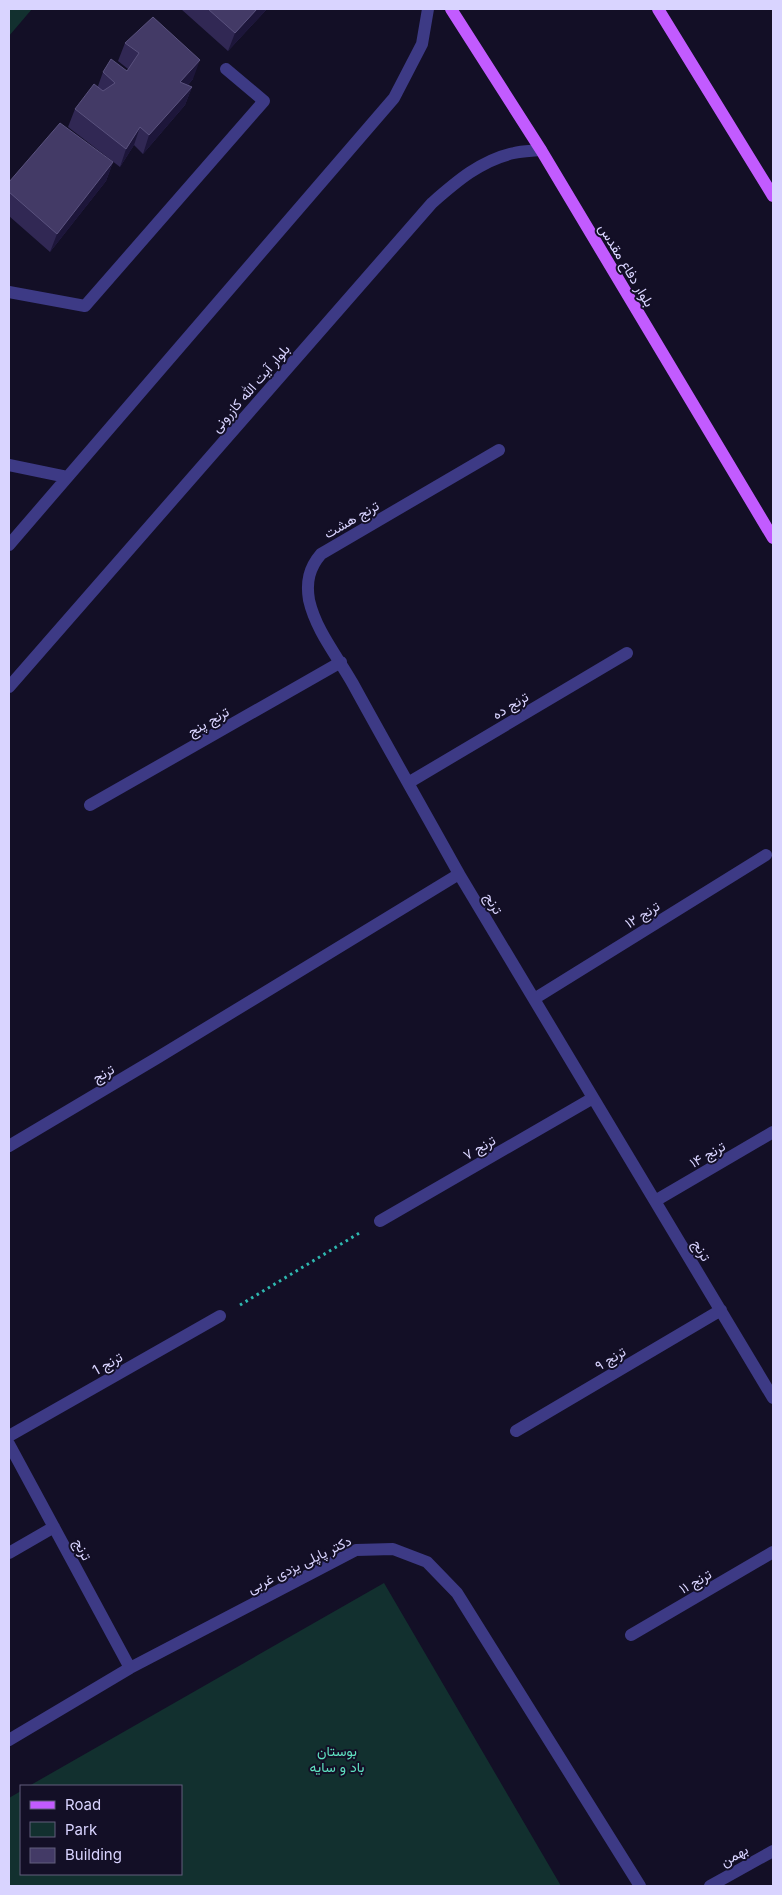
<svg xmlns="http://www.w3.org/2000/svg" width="782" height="1895" viewBox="0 0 782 1895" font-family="Inter,Vazirmatn,sans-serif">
<rect width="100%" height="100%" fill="#130f26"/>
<path fill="#12302f" d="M9,9H32L9,36Z
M384,1583L561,1886H9V1798L21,1791V1874H181V1786H29Z"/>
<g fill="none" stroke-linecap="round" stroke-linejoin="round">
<path stroke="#2fb8b0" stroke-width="3" stroke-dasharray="2.5 4" stroke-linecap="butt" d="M240,1305L361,1232"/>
<path stroke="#3d3a85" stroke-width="12" d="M9,292L85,306L264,101L226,69
M9,465L67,477
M9,545L394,98L422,44L428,9
M9,687L432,203C456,182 481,160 514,153C522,151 532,151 541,150
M408,783L627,653
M90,805L341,662
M459,874C424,811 388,748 353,684C338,657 316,631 309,600C306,582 309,568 321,554L499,450
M534,999L766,855
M9,1146L157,1058L459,874L773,1398
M655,1201L773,1132
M380,1221L593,1098
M516,1431L721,1310
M9,1436L220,1316
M9,1444L130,1668
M9,1553L54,1527
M631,1635L773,1552
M9,1740L130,1668L356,1550L393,1549L427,1562L457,1593L640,1886
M710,1886L773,1851"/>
<path stroke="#c25bff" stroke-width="12" d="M451,9L541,150L773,538
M658,9L773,196"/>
</g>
<path fill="#312854" d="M181,9H267L228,51Z
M125,43L193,79L188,85L192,87L185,105L143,154L134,145L120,167L68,127L75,109L98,86L103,72L127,71L128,69L118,61Z
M113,162L106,181L50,252L9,216V182Z"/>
<path fill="#1d163a" d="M257,9H267L228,51L235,33Z
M200,60L193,79L174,100L180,82Z
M192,87L185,105L143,154L149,135Z
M140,127L134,145L120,167L126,149Z
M113,162L106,181L50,252L57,234Z"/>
<path fill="#433a66" stroke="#5a527e" d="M208,9H257L235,33Z
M153,17L200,60L180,82L192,87L149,135L140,127L126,149L75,109L94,84L103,91L115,83L103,72L111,59L127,71L139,53L125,43Z
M60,123L113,162L57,234L9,192V182Z"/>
<g text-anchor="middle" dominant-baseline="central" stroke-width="4" stroke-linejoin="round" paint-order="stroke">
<g font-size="14" fill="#d9d4ff" stroke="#130f26">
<text transform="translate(627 265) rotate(59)">بلوار دفاع مقدس</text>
<text transform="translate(250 388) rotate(-49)">بلوار آیت الله کازرونی</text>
<text transform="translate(351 519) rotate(-30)">ترنج هشت</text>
<text transform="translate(510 705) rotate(-31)">ترنج ده</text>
<text transform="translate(208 721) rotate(-30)">ترنج پنج</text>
<text transform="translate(494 903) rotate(59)">ترنج</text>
<text transform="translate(642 914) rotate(-32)">ترنج ۱۲</text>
<text transform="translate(103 1073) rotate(-30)">ترنج</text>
<text transform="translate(479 1147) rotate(-30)">ترنج ۷</text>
<text transform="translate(707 1154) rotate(-30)">ترنج ۱۴</text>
<text transform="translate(702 1250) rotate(59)">ترنج</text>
<text transform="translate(610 1358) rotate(-31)">ترنج ۹</text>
<text transform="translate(107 1363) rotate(-30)">ترنج 1</text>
<text transform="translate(83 1549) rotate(62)">ترنج</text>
<text transform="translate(299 1564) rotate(-26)">دکتر پاپلی یزدی غربی</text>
<text transform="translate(695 1581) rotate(-30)">ترنج ۱۱</text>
<text transform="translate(734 1855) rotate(-30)">بهمن</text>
</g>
<g font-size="14" fill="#5fe0c0" stroke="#130f26">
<text x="337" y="1750">بوستان<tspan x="337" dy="16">باد و سایه</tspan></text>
</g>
</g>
<rect width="782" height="1895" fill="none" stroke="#d9d4ff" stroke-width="20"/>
<rect x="20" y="1785" width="162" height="90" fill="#130f26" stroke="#625e7d"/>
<rect x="30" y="1801" width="25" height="8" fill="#c25bff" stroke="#625e7d"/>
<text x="65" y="1810" font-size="15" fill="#d9d4ff">Road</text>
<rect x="30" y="1822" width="25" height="15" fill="#12302f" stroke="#625e7d"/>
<text x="65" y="1835" font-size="15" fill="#d9d4ff">Park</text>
<rect x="30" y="1848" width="25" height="15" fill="#433a66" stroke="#625e7d"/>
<text x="65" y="1860" font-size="15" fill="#d9d4ff">Building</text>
</svg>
